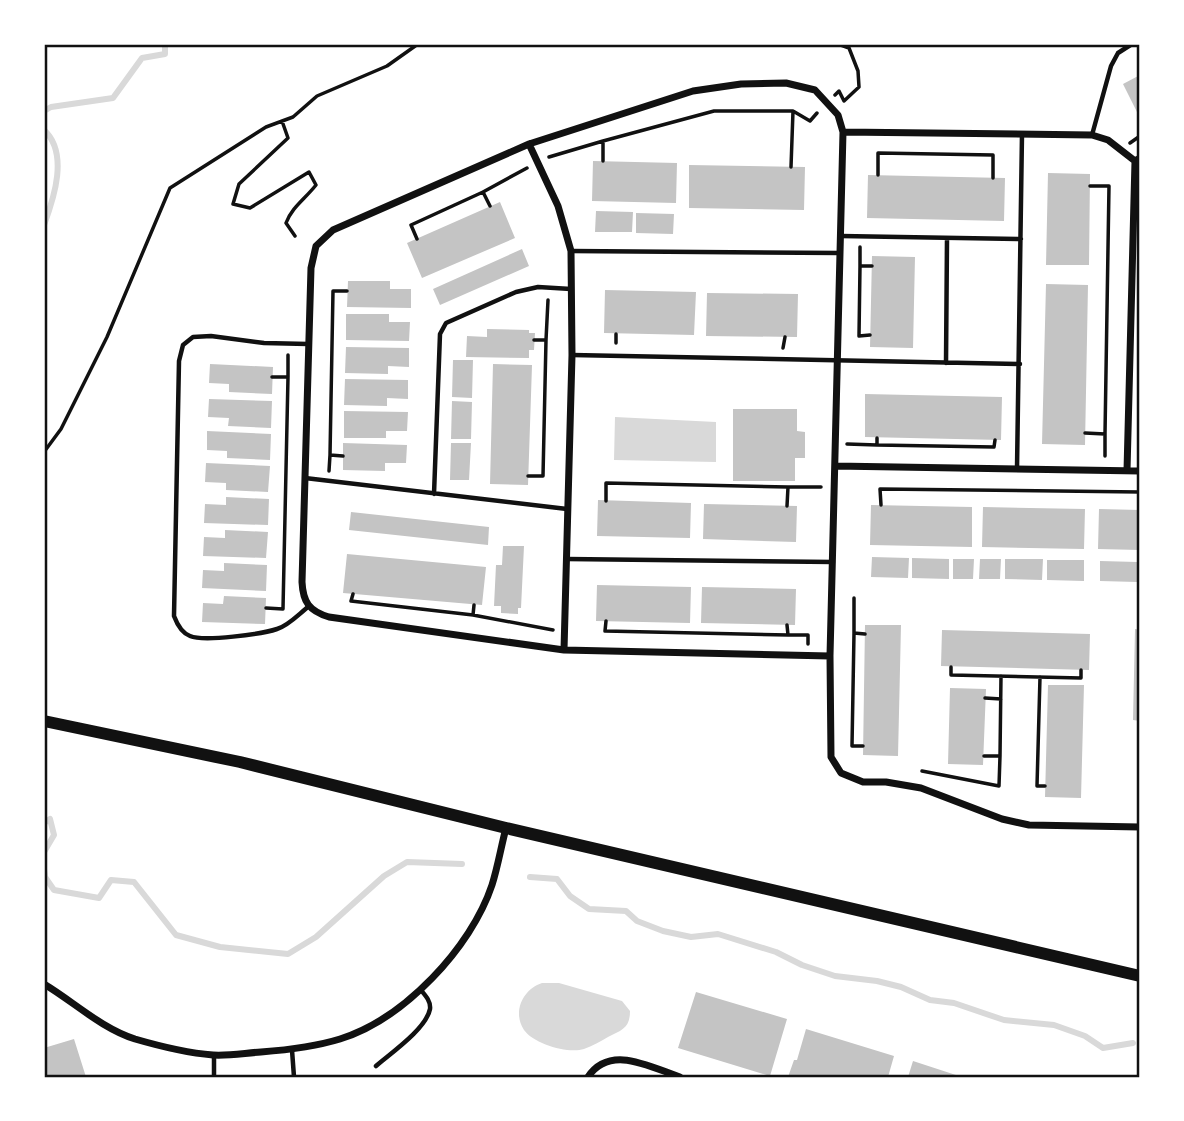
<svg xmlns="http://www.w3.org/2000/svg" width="1184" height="1121" viewBox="0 0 1184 1121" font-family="'IBM Plex Sans',sans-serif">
<rect width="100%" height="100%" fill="#fff"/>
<path fill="#d9d9d9" d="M615,417L716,422V462L614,460Z
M542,983H559L622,1001L630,1011C630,1028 622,1030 608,1037C601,1041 592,1046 584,1049C568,1054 534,1044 524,1030C512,1012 523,989 542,983Z"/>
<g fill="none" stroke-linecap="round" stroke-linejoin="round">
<path stroke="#d9d9d9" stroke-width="6" d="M44,111L51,107L113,98L142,58L165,54V44
M44,130C69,153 54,198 44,225
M44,823L50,819L54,835L44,852
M44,869L45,877L54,890L99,898L111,880L134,882L176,935L220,947L288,954L316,937L384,876L407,862L462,864
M530,877L557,879L570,896L589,909L626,911L637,921L663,931L691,937L718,934L776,952L802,965L835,976L877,981L901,987L930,1000L954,1003L1004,1020L1054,1025L1085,1036L1103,1048L1133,1043"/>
</g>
<path fill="#c4c4c4" d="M1140,75V118L1123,84Z
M593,161L677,163L676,203L592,201Z
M689,165L805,167L804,210L689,208Z
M1048,173L1090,174L1089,265H1046Z
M868,175L1005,178L1004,221L867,218Z
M500,202L515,238L422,278L407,243Z
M596,211L633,212L632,232H595Z
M636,213L674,214L673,234L636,233Z
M522,249L529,266L440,305L433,289Z
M872,256L915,257L913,348L870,347Z
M348,281H390V289H411V308L347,307Z
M1046,284L1088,285L1085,445L1042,444Z
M605,290L696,292L694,335L604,333Z
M707,293L798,294L797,337L706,336Z
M346,314H389V322H410L409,341L346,340Z
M487,329L529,330V333H535L534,350H529V358L466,357L467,336L487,337Z
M346,347L409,348V367L388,366V374L345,373Z
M453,360H473L472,398L452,397Z
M210,364L273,367L272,394L229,392V384L209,383Z
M493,364L532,365L528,485L490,484Z
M345,379L408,380V399L387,398V406L344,405Z
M865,394L1002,397L1001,440L865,437Z
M209,399L272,401L271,428L228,426L229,418L208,417Z
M452,401L472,402L471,439H451Z
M733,409H797V431L805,432V458H795V481H733Z
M344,411L408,412L407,431H386V438H344Z
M207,431L271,434L270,460L227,458V451L207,450Z
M343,443L407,445L406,463H385V471L343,470Z
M451,443H471L469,480H450Z
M206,463L270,466L268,492L226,490V483L205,482Z
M226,497L269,499L268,525L204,523L205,504L226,505Z
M598,500L691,503L690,538L597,536Z
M704,504L797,506L796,542L703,539Z
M871,505L972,507V547L870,545Z
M983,507L1085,509L1084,549L982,547Z
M1099,509L1140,510V550L1098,549Z
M351,512L489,527L488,545L349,530Z
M225,530L268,532L266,558L203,556L204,537L225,538Z
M503,546H524L521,608H518V614L501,613V606H494L496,565H502Z
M347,554L486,567L482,605L343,593Z
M872,557L909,558L908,578L871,577Z
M912,558L949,559V579L912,578Z
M953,559H974L973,579H953Z
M980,559H1001L1000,579H979Z
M1005,559H1043L1042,580L1005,579Z
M1047,560H1084V581L1047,580Z
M1100,561L1137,562V582L1100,581Z
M224,563L267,565L266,591L202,588L203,570L224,571Z
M597,585L691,587L690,623L596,621Z
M702,587L796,589L795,625L701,623Z
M224,596L266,598L265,624L202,622L203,603L223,604Z
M865,625H901L898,756L863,755Z
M1135,629L1140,630V721L1133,720Z
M942,630L1090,634L1089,670L941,666Z
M1048,685H1084L1081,798L1045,797Z
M950,688L986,689L983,765L948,764Z
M696,992L787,1019L770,1076L678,1048Z
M806,1029L894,1056L888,1077H788L794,1060H797Z
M74,1039L86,1077H44V1048Z
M913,1061L962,1077H908Z"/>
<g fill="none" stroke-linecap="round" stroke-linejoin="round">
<path stroke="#111" stroke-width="3.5" d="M835,95L839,91L844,101L859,87L858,71L849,48L838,44
M793,111L810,121L817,113
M282,121L288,138L239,184L233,204L250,208L309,172L316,185C305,199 292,207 286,223L295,236
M1130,143L1140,136
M549,157L603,141
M603,161V141L714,111H793L791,167
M878,175V153L993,155V178
M483,192L527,168
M417,239L411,225L483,192L490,206
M860,266V247
M870,335L859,336L860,266H872
M546,340L548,300
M616,343V334
M783,348L785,337
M288,355V377
M1085,433L1105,434L1109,186H1090
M877,438V445L994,447L995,440
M847,444L877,445
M44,452L61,429L107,337L170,188L266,127L293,117L317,96L387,66L418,44
M343,456L330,455L333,291H347
M1105,456V434
M329,471L330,455
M528,476H543L546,340H534
M788,487H821
M606,501V483L788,487L787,506
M881,505L880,489L1140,492
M353,594L351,601L473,615L474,605
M266,608L283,609L288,377H272
M473,615L553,630
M606,621L605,631L788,635L787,625
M854,633V598
M788,635H808V644
M951,667V675L1081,678V670
M1040,677L1037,786H1045
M985,698L1001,699
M863,746H852L854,633L865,634
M984,756H1000L1001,676
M922,771L999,786L1000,756"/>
<path stroke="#111" stroke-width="4.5" d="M1092,135L1111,66L1118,53L1132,44
M841,236L1021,239
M571,251L840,253
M572,355L1020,364
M946,363L947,238
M1017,469L1022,134
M305,478L567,509
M434,494L440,334L446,323L516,292L538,287L571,289
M567,559L833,562
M308,607C299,614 288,626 277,629C262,634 204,642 190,636C182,633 177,624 174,616L179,361L183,345L193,337L211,336L264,343L308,344
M292,1050L294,1077
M214,1055V1077
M376,1066C391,1053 426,1029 430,1009C431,1001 425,995 420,989"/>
<path stroke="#111" stroke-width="7" d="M843,132L1092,135L1108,140L1135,161
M529,144L558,206L571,251L572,355L564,650
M835,466L1140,471
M1127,471L1135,161L1140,158
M830,656L564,650L329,617C309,611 303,602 302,582L311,268L316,246L333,230L529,144L693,91L741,84L786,83L815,90L838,115L843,132L830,656L831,757L841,773L863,782H886L921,788L1002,819L1029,825L1140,827
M44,984C74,1002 101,1028 135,1039C159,1046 188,1053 213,1055C229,1056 245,1053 261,1052C287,1050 314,1047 340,1039C404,1019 471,948 492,885C498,866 501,847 506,828
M588,1077C610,1044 650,1067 680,1077"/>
<path stroke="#111" stroke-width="12" d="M44,721L240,762L506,828L1140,976"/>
</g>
<rect width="1184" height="1121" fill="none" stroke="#ffffff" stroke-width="91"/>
<rect x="46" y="46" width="1092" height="1030" fill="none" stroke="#111" stroke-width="2.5"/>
</svg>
